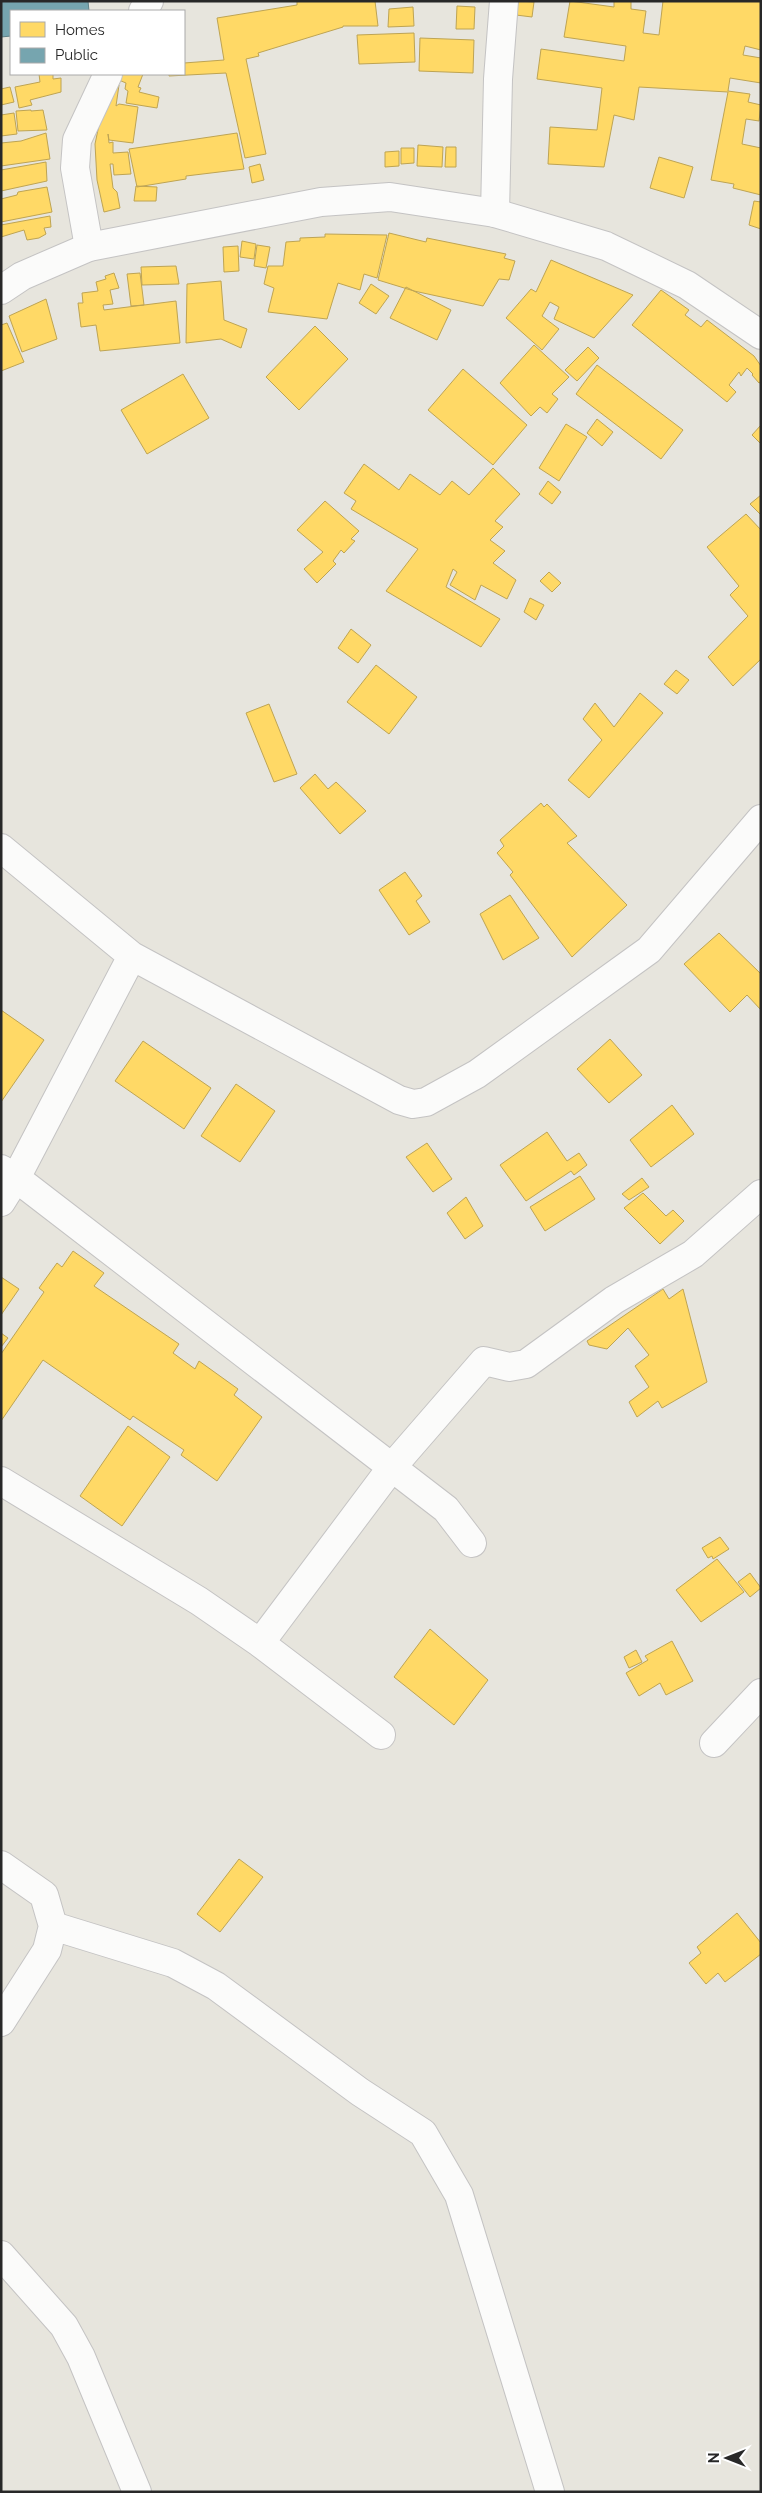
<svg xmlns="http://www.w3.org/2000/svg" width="762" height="2493" viewBox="0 0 762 2493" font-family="Raleway,sans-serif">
<rect width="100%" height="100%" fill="#e7e5dd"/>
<path fill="#ffd966" stroke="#bea453" d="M297,1H375L378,26H343V27L258,53L259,56L246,59L266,154L245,158L226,73L169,76V74H184V63L224,60L217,18L297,5Z
M518,1L534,2L532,17L516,15Z
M570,1L614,7V1H631V9L646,11L643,33L659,35L663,1H761V50L745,46L743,55L761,58V83L730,78L728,91L750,94L748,102L761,105L759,121L746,119L742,144L761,148V195L733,188L734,184L711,180L728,92L639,87L634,120L614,115L604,167L548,164L550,127L597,130L602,88L537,79L541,49L624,61L626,46L564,37Z
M457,6L475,7L474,29H456Z
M413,7L414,26L388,27L389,9Z
M414,33L415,62L359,64L357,35Z
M420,38L474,40L473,73L419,71Z
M39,74H53V79L61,78V92L30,100L32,105L19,108L15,87L40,82Z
M116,74H143L138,87L141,88L139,92L159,97L157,108L126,103L128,91L125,89L126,83L114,78Z
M108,82L119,85L116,106L119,104L138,107L133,143L109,140L108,134L109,143L113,142V153L128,152L131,174L114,175L113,164H110L113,188L117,192L120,208L104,212L97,180L95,144Z
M10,87L14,102L1,105V89Z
M31,110V111L43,110L47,130L18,131L16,111Z
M14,113L17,134L1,136V115Z
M46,133L50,159L1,166V143L21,141Z
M237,133L244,169L186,176V179L137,187L129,149Z
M418,145L443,147L442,167L417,166Z
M446,147H456V167H445Z
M401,148H414V163L401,164Z
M399,151V166L385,167V152Z
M659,157L693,167L684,198L650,188Z
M46,162L47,181L1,191V170Z
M260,164L264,180L252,183L249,167Z
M136,186L157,187L156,201H134Z
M47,187L52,212L1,222V199L17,195L18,192Z
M754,201L761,202V229L749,225Z
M50,216L51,227L44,228L46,234L39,238L27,240L24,230L1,237V225Z
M389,233L426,242L427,238L506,254L504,258L515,261L509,280L499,279L483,306L414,291L378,280Z
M325,234L387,235L377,278L364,274L360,290L338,283L327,319L268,312L274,288L264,284L268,266H283L286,242L300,241V238L325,237Z
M242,241L256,244L254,259L240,257Z
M257,245L270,247L266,268L254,266Z
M238,246L239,271L224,272L223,247Z
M551,260L633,295L594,338L554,319L559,307L550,302L542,316L559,329L542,350L506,318L531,289L536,292Z
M176,266L179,284L142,285L141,267Z
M114,273L119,288L110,290L113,304L103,305L104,310L176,301L180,343L100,351L96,325L81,327L78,303H83L82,293L98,291L96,282L106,279L105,276Z
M140,273L144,305L131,306L127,274Z
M221,281L224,320L247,329L241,348L221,339L186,343L187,284Z
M371,284L389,296L376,314L359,303Z
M406,287L451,310L437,340L390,318Z
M661,290L689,310L685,315L701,327L707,320L754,356L761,366V382L759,383L752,375L753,374L747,368L741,376L739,372L729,385L736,392L727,402L632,325Z
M46,299L57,339L22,352L9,316Z
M7,323L24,362L1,371V325Z
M315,326L348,359L299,410L266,377Z
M534,345L569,377L552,394L558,399L547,413L540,407L531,416L500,383Z
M588,347L599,358L577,381L565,370Z
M597,365L683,430L661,459L576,394Z
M463,369L527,425L493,465L428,410Z
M183,374L209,418L147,454L121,410Z
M597,419L613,432L602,446L587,433Z
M566,424L587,437L559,481L539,468Z
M761,425V444L752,435Z
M364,464L399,490L410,474L440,495L452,481L469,495L493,468L520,494L495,521L503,527L490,540L505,551L493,563L516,580L507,599L481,585L475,600L450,585L457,572L453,569L446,587L500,619L481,647L386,591L418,549L351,509L356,501L344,493Z
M548,481L561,492L552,504L539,494Z
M761,495V515L750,504Z
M325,501L359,531L351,539L355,541L344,553L341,550L333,561L336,564L317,583L304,569L323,552L297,530Z
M746,514L761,530V659L733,686L708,657L748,616L730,595L739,586L707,547Z
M549,572L561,583L552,592L540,581Z
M530,598L544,605L536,620L524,612Z
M351,629L371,645L358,663L338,648Z
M376,665L417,697L389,734L347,702Z
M676,670L689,680L677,694L664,684Z
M640,693L663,713L589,798L568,780L602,740L583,719L595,703L614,727Z
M269,704L297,774L274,782L246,713Z
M315,774L328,789L336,782L366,811L340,834L300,788Z
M541,803L544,807L547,804L577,836L567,843L627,905L572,957L510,875L513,872L497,853L504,846L500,840Z
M405,872L422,896L416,901L430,922L409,935L379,890Z
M510,895L539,938L503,960L480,914Z
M719,933L761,974V1010L747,995L730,1012L684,964Z
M1,1010L44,1040L1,1102Z
M610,1039L642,1075L609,1103L577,1069Z
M143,1041L211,1088L184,1129L115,1081Z
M236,1084L275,1111L240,1162L201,1136Z
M672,1105L694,1134L651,1167L630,1140Z
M547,1132L567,1161L579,1153L587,1165L574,1175L571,1171L526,1201L500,1165Z
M427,1143L452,1179L433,1192L406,1157Z
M580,1176L595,1199L545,1231L530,1207Z
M642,1178L649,1187L629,1200L622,1194Z
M643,1193L666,1216L673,1210L684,1221L660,1244L624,1208Z
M466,1197L483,1226L465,1239L447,1213Z
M73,1251L104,1273L94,1286L179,1344L173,1353L195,1369L199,1361L238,1389L234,1395L262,1417L217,1481L181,1455L184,1450L133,1416L130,1420L43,1360L1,1421V1354L44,1292L39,1288L57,1263L62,1267Z
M1,1277L19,1289L1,1315Z
M663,1289L669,1299L683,1289L707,1382L662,1408L658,1401L637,1417L629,1402L649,1387L635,1366L649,1355L628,1328L607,1349L589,1345L587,1341Z
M1,1333L8,1338L1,1347Z
M128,1426L170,1457L122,1526L80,1496Z
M720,1537L729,1549L713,1559L712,1556L708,1558L702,1548Z
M717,1559L744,1592L701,1622L676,1590Z
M750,1573L761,1588L750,1597L738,1582Z
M430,1629L488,1680L454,1725L394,1677Z
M672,1641L693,1681L666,1695L660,1683L639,1696L626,1673L648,1660L645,1656Z
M636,1650L642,1662L629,1668L624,1657Z
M239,1859L263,1877L220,1932L197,1914Z
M737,1913L761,1943V1954L725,1982L718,1973L706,1984L689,1963L701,1953L697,1947Z"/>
<path fill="#76a5af" stroke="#5f8086" d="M1,1H88L89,11H11V36L1,37Z"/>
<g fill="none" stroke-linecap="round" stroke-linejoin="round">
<defs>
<path id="street" d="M143,11L149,1
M495,213L498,79L504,1
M89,247L75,168L77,140L108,74
M1,848L132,956L399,1100L413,1104L426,1102L477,1074L649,950L761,819
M1,1169L16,1178L132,956
M1,1202L16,1178L446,1509L472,1543
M1,1481L199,1601L260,1643L381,1735
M260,1643L392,1467L484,1361L509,1367L526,1364L614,1300L693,1254L761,1194
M714,1743L761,1693
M1,1865L44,1895L53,1926L47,1950L1,2022
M53,1926L173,1963L216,1986L360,2092L423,2133L459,2195L550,2492
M1,2255L64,2326L81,2357L137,2492"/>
<path id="secondary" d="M1,290L22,276L89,247L321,202L390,197L495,213L606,246L687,285L761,335"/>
</defs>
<use href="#street" stroke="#c4c3c3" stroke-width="30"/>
<use href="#secondary" stroke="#c4c3c3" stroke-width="30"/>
<use href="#street" stroke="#fbfbfa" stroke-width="28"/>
<use href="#secondary" stroke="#fbfbfa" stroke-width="28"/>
</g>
<rect width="762" height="2493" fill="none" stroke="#282828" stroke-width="5"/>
<rect x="10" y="10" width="175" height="65" fill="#ffffff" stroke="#a9a9a9"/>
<rect x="20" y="22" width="25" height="15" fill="#ffd966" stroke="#a9a9a9"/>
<text x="55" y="35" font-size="15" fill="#282828">Homes</text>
<rect x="20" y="48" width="25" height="15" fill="#76a5af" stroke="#a9a9a9"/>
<text x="55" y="60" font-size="15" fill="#282828">Public</text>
<g transform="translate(727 2458) rotate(270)" stroke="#ffffff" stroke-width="4" paint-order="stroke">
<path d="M0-4L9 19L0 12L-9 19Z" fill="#282828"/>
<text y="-8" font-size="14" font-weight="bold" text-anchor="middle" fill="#282828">N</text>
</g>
</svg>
